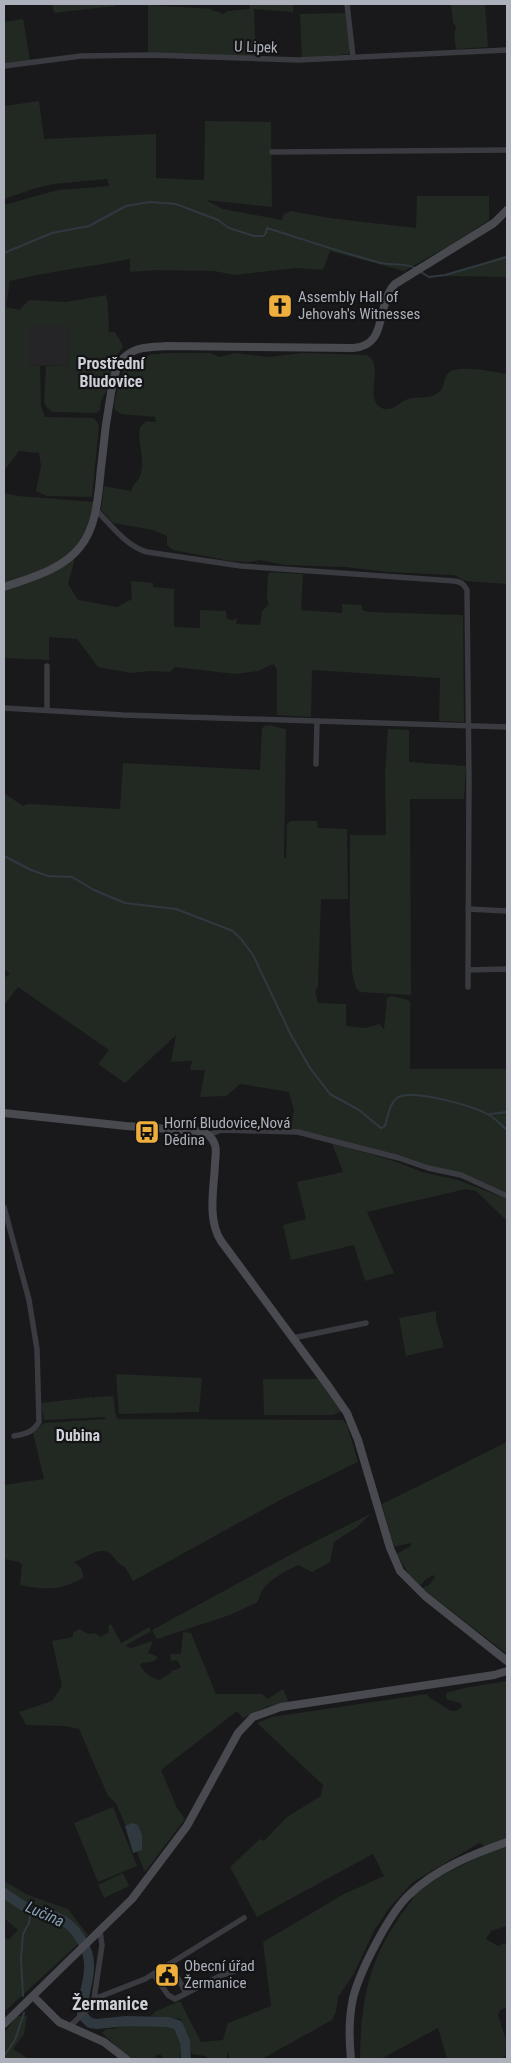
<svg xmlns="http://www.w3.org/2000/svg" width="511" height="2063" viewBox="0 0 511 2063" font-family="'Roboto Condensed',sans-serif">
<rect width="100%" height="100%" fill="#19191b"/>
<path fill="#252528" d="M68,324L69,365L29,366L28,325Z"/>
<path fill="#212922" d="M52,4H115V6L54,13Z
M250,4H293V12L254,9L256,57L148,54V5L212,9V11L219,12L222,14L228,11L249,9Z
M451,4H485L488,47L456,49L454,36L456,27L453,23Z
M345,13L350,50L349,54L302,58L300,14Z
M23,19L30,60L4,64V22Z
M39,101L44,139L156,134V178L204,180L205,121L271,122L272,207L206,200L223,209L282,220L284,214L291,211L329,218L416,228L417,196H489V220L449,246L404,271L330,251L323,270L296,268L235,275L214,271L156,270L130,272V259C90,267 50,271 10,281L6,307L19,310L29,300L66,302L106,295C109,308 108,319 109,332H115L123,346C113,360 114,372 108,388C103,399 101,396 100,410L96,413L53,412L47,408L44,403L46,366L69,365L68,325H29V366H40L41,406L45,417L92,418L95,419L99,426L92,497L47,496L36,491L41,466L39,453L19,451L4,471V205L58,190L109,186L107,179L54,184L36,188L4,199V106Z
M507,255V277L444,276Z
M174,353H210L220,357L234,353L269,357L303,353L367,355C385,365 364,397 380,407C391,414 399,402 408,399C418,396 432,400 440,391C446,384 443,373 454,370C470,366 492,372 507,374V584L466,581L454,575L387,572L345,567L285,565L260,560L250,562L231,561L173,550L167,545V536L153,530L113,523L101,510L104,486L131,491C133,484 140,479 141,473C145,457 137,443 140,427L146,421L156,422L155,417L121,414L115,410C113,403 116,398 117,392C121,357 142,354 174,353Z
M4,493L18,496L94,502C88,529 82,543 60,561L64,566L75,558L68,584L78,600L117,607L132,599L131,581L153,583V587L174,589V627L200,628V610L226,611L227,619L232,620L237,618L236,624L260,625L262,611L269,604L267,599L268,575L270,572L303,574L301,610L342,613V604L362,605V610L369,612L463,615L464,722L439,721L440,678L312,670L311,717L277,715V669L273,664L258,671L235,674L175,667L170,672L150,671L131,673L98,667L77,639L49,637V660L4,658Z
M269,725L285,729L286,730L284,858H286L287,824L290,821H317L318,828L347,829L348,899H321L318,986L315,991L318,1003L346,1004V1026L366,1028L379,1024L384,1029L387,998L392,996L408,1000L410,1002V1069H507V1193L463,1173L436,1168L322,1135L291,1129L294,1110L289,1092L240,1084L226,1096L200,1097L205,1070H190L192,1061L171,1062L176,1035L125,1083L98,1064L109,1050L18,987L4,1005V978L10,974L4,969V793L23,806L27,804L120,809L123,763L260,770L262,729L264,726Z
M388,729L409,730V762L466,766L464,799H410L411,995L360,992L356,988L352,972L350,919V835H386L385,773Z
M332,1143L394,1161L422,1172L458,1180L507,1199V1221L476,1191L466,1189L367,1212L394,1273L365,1281L354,1245L291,1260L283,1225L306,1219L297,1182L343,1172Z
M436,1311V1320L444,1347L406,1356L399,1318Z
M116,1374L202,1378L199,1412L119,1414Z
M263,1379H319L342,1411L333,1415H264Z
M113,1396L116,1417L118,1419L343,1420L347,1425L358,1462L284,1498L133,1581L125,1567C118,1565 116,1559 111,1554C101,1545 85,1558 74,1562L81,1568L84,1577C61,1591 46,1590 20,1585L22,1565L19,1562L4,1559V1485L44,1479L33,1433L44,1423L106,1419L104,1417L44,1420L41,1403L92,1397L94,1399L95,1397Z
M507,1442V1654L422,1588L429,1585L435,1577L434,1575L425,1580L420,1586L410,1576L396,1554L411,1546L410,1543L394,1547L382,1504Z
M372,1513L357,1527L334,1542L330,1562L312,1572L298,1565C286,1571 267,1580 261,1593C258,1598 260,1599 256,1603L230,1615L157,1639L152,1630L314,1542Z
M111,1624L121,1643L149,1627L151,1631L125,1646L131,1648L153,1641L148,1653L158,1657C155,1663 148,1662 142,1663L140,1665C143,1672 151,1678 159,1680L171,1673L172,1670H176L181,1667L177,1660L171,1661L170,1654H181L183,1632L191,1633L216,1694H262L268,1699L283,1689L289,1703L268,1706L243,1718L237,1711L161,1770L177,1808L185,1819L145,1872L116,1803L108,1796L79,1729L64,1726L26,1725L19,1712L52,1701L62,1686L52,1641L73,1637V1633L79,1629L89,1634L95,1633L100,1637L109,1632L108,1626Z
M507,1681V1926L491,1931L486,1939L498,1946L505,1943L507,1947L505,1949L507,1952V2007L500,2010L498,2015L506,2040L505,2056L501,2059H447L438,2028L381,2059L360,2058C361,1993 371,1952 412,1900L413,1896L424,1886L444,1874L487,1853L483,1845L479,1843L413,1882L390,1907L375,1929L353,1975L338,1997L336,2012L332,2020L262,2059H230L227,2051V2059H209L205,2056L192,2054L181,2019L151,2016L156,2011L180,2001L201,2042L223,2040L228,2023L271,2006L263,1942L344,1894L384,1876L373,1854L257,1917L230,1867L260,1839L264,1841L287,1817L321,1796L323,1785L257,1723L272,1717L427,1694C430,1700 435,1700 440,1704C448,1709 455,1716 462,1706L460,1703L446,1699V1693L465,1688Z
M113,1807L137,1866L98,1882L74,1823Z
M123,1873L129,1886L104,1898L98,1885Z
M4,1881L28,1895L68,1909L88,1935L4,2012V1937L8,1940L18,1930L4,1918Z
M17,2016H27L24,2034L13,2049L29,2059H4V2033Z
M126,2024L165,2026L170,2025C182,2033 180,2045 180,2059H164L160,2054L155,2056L157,2059H130L102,2033L106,2029H113Z"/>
<path fill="#2f393f" d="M133,1823L138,1825L142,1835V1850L133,1853L125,1826Z"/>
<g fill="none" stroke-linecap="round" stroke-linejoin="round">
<path stroke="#2f393f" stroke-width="2" d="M4,253L52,233L89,226L126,206L149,202L176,204L218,220L229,228L254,236H263L266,233L267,228C305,240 343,253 381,263C392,265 406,263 415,268
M419,271L429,277L445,275L507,257
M4,856L31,870L48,876L72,877L94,890L125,903L176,909L233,931L241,939L253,955L291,1035L310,1068L330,1094L359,1110L381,1128L385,1126C388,1117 389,1104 397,1098C410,1088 475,1106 489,1115C496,1119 501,1125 507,1130
M490,1114L507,1112
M23,1996L21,1959L23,1934L29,1923L31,1910
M4,2056L15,2040L24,2013"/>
<path stroke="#2f393f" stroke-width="10" d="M4,1893C12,1898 21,1905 30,1910C38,1914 48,1913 56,1917C75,1924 91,1949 89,1970C88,1985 82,1999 82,2015L90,2023L97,2024L126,2021L168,2022L178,2025L185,2042L186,2059"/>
<path stroke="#3a3b40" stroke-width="5.5" d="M347,4L353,57
M4,66L81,56L152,55L298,60L507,50
M272,152L507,150
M96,510C111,525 126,546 147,552L241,566L454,581C461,582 463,583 467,590L469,782L468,987
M47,666V710
M4,708L123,715L507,727
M316,764L317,721
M468,909L507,911
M468,970L507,969
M208,1135L221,1130L298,1132L399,1158L428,1168L461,1175L507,1196
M4,1207L29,1300L37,1349L39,1422C33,1432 26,1434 14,1436
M293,1338L366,1323
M100,1931L102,1945L94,1999L145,1979L244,1918
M170,1964L186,1993
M154,1975L168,1995L175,1999L220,1976L235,1971
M69,2027L88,2009L94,1999"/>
<path stroke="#484a50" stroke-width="8" d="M4,587C30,578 62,570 80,547C99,524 98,489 102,460C104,437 107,415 111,393C114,380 115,363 127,355C138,346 154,347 167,346L353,348C389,346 375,305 395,284L494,223L507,210
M4,1113L126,1126L197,1131C205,1132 212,1136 215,1145C217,1151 215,1158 215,1164C214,1189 207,1219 221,1241L329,1387L347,1413L358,1440L390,1548L400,1571L425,1596L507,1661
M33,1996L59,2022L104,2042L126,2059
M4,2024L132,1899L187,1826L238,1733L253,1717L281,1707L494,1675L507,1671
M351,2059C349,2040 349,2017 353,1998C360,1971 389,1913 410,1894C436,1869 473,1854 507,1842"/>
</g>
<defs>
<symbol id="church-square" viewBox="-11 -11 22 22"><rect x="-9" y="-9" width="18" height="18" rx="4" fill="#efaf3d" stroke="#141416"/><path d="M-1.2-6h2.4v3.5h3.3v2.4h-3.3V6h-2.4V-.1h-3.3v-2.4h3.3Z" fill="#111"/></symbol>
<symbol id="bus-square" viewBox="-11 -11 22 22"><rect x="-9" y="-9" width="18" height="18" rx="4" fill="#efaf3d" stroke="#141416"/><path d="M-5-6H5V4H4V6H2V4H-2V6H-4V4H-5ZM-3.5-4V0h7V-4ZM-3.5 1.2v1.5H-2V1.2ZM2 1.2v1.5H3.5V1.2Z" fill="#111"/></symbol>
<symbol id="civic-square" viewBox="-11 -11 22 22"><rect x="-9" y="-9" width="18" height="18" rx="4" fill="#efaf3d" stroke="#141416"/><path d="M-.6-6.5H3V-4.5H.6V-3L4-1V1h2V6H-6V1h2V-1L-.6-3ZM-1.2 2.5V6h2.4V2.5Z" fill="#111"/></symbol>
</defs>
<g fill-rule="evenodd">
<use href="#church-square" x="266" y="292" width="28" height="28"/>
<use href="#bus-square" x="133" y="1118" width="28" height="28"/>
<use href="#civic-square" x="153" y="1961" width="28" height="28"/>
</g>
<g text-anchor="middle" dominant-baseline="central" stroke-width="4.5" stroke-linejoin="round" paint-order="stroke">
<g font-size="15" fill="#acb1bb" stroke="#141416">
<text transform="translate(256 47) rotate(2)">U Lipek</text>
</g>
<g font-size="15" fill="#acb1bb" stroke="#141416" text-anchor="start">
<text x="298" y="297">Assembly Hall of<tspan x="298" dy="17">Jehovah's Witnesses</tspan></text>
<text x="164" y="1123">Horní Bludovice,Nová<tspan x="164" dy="17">Dědina</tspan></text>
<text x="184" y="1966">Obecní úřad<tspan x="184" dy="17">Žermanice</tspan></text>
</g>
<g font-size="16" font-weight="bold" fill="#cdd0d7" stroke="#141416">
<text x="111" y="363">Prostřední<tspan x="111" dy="18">Bludovice</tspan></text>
<text x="78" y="1435">Dubina</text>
</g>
<g font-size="16" font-style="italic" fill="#849fb4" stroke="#141416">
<text transform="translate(45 1914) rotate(24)">Lučina</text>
</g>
<g font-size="18" font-weight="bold" fill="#cdd0d7" stroke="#141416">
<text x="110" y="2003">Žermanice</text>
</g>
</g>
<rect width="511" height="2063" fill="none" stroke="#acb1bb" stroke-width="10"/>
</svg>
